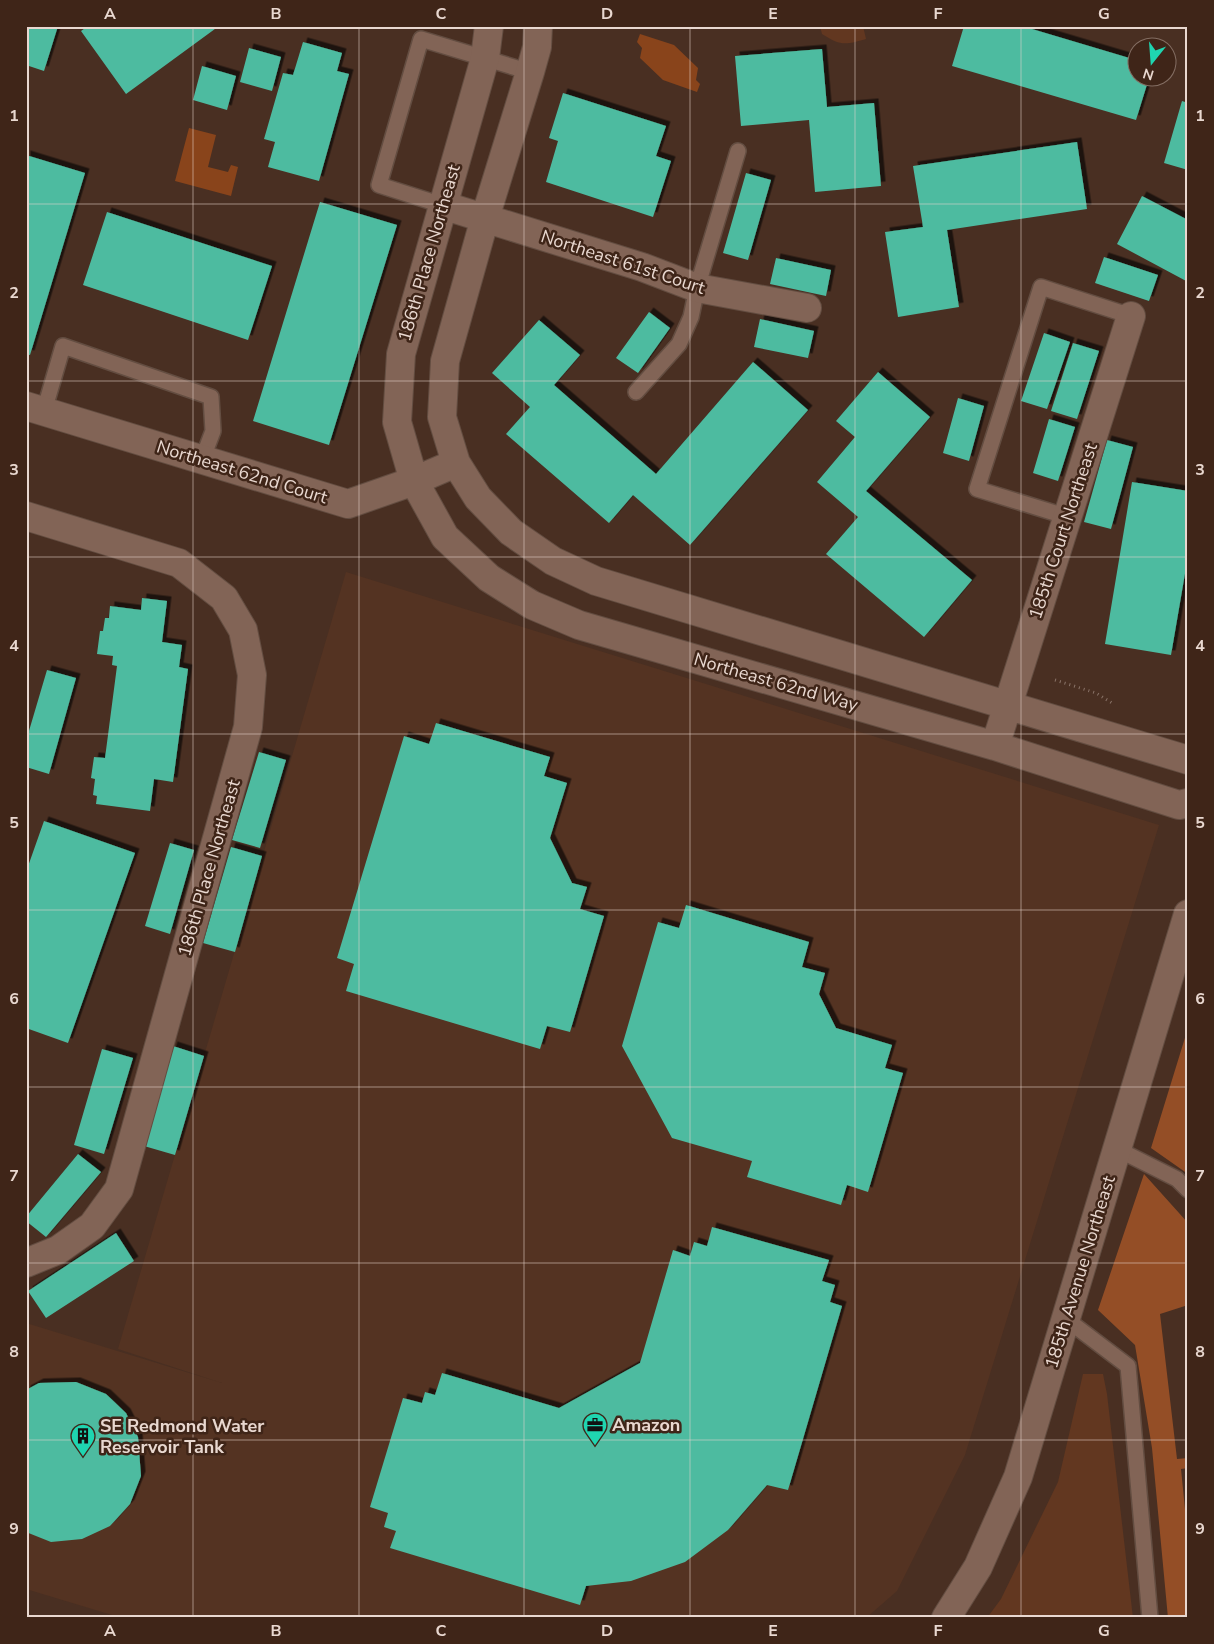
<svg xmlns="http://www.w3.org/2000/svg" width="1214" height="1644" viewBox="0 0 1214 1644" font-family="'Nunito Sans',sans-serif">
<defs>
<filter id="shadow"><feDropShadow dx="4.5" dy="-4.5" stdDeviation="0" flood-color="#0009"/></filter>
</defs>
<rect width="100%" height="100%" fill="#492f22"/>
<path fill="#543322" d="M346,572L1159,825L965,1455L897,1591L866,1618H122L26,1589V1323L222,1383L118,1349Z"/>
<path fill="#623720" d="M820,26H863L866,39C845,45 841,46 822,34Z
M1083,1374H1103L1107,1394L1133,1618H987L1001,1599L1058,1482Z"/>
<path fill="#944e26" d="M1188,1028V1174L1151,1148Z
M1144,1174L1188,1223V1305L1160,1314L1177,1459L1188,1458V1468L1181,1469L1188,1539V1618H1168L1152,1448L1135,1345L1098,1310Z"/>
<path fill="#89441b" d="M640,34L674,45L698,68L696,80L700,84L697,92L663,80L640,58L642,48L637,42Z
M189,128L216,135L208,167L228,172L231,165L238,167L231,196L175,181Z"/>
<path fill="#4ebba0" filter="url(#shadow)" d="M26,26H58L44,71L26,65Z
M88,26H219L126,94L81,31Z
M964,26H1033L1032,29L1136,60V78H1149L1136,120L952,66Z
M303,42L342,53L337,71L349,74L319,181L268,167L275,142L264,139L283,73L293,75Z
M249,48L281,57L272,91L240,82Z
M822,49L827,107L874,103L881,186L815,192L809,120L741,126L735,56Z
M202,66L236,76L227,110L193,100Z
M563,93L666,126L656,156L671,161L653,217L546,182L558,141L549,138Z
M1182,101L1188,103V170L1164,163Z
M1077,142L1087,209L947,230L959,307L898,317L885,232L923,227L913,166Z
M26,155L85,173L30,355L26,354Z
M746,173L771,180L748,260L723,253Z
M1142,196L1188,220V282L1117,244Z
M320,202L397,225L329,445L253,421Z
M107,212L272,266L248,340L83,285Z
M1104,257L1158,275L1149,301L1095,283Z
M776,258L831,270L826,296L770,284Z
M649,312L670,328L638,373L616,358Z
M760,319L814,331L808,358L754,347Z
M539,320L580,355L554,385L656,474L753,362L808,410L690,545L633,495L609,523L506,434L530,407L492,373Z
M1044,333L1070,342L1047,409L1021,401Z
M1073,343L1099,351L1077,419L1051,411Z
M878,372L930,417L866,491L972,580L924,637L826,554L858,517L817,482L855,437L836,421Z
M958,398L984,406L969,461L943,453Z
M1049,419L1075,427L1058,481L1033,473Z
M1107,440L1133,447L1111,529L1084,522Z
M1132,482L1188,491V556L1171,655L1105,644Z
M142,598L167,601L162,642L182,645L179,667L188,669L173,782L154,779L150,811L96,804L97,796L93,795L95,779L91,778L94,757L105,758L117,666L112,665L113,656L97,654L100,631H103L105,618H109L110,606L141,610Z
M47,670L76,678L49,774L26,767V741Z
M436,723L550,757L544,776L567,783L550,838L572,883L587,887L580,909L604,916L570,1032L547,1026L540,1049L346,991L354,964L337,958L404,736L429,744Z
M259,752L286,760L260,848L232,840Z
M44,821L135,853L68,1043L26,1028V872Z
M170,843L194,850L170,934L145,926Z
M231,847L262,856L235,952L203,943Z
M686,905L809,942L802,967L825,973L819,994L836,1028L892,1045L885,1068L903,1073L868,1192L847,1185L841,1205L747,1177L752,1161L672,1138L622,1046L658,922L679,928Z
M173,1046L204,1056L175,1155L144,1146Z
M102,1049L133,1058L104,1154L74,1145Z
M78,1154L101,1172L46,1237L26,1221V1217Z
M712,1227L829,1260L822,1281L835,1285L830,1302L842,1306L788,1490L767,1485L728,1530L685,1562L631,1581L586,1586L580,1605L390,1548L396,1531L384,1527L388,1513L370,1507L403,1398L422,1403L425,1392L435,1395L442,1373L559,1408L640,1363L673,1250L690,1256L694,1242L707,1246Z
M116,1233L134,1261L46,1318L28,1291Z
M76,1382L106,1394L126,1413L138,1437L141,1476L130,1504L110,1526L82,1539L51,1542L26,1532V1390L39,1383Z"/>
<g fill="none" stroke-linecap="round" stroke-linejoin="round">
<defs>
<path id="lane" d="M442,205L379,185L421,39L530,72
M636,392L679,344L691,317L697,288L738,151
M44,411L63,346L211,397L213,431L202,460
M1068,517L977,489L1041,287L1131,316
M1117,1149L1177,1179L1188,1190
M1066,1319L1128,1366L1150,1618"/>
<path id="street" d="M489,26L485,58L401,354L397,422L414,481L445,537L489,578L532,605L579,625L995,746L1179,805L1188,803
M538,26L537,47L530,72L485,218L445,361L442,417L456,463L478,498L511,532L553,561L596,581L1188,760
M442,205L642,267L697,288L807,308
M26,406L348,504L414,481L456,463
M26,516L179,563L224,598L243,630L252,675L248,727L119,1189L92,1226L58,1250L26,1263
M995,746L1131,316"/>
<path id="secondary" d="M946,1618L978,1567L1018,1477L1188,914"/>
</defs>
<use href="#lane" stroke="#634d41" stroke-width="18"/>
<use href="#street" stroke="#634d41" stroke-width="30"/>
<use href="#secondary" stroke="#634d41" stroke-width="30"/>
<path stroke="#8a7469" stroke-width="3" stroke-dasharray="1 4" stroke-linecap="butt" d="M1055,680L1096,693L1112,703"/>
<use href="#lane" stroke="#826456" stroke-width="15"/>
<use href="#street" stroke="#826456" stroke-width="28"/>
<use href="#secondary" stroke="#826456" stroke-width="28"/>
</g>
<path fill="none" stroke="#e9d8d0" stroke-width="1" stroke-opacity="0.55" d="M193,26V1618M359,26V1618M524,26V1618M690,26V1618M855,26V1618M1021,26V1618M26,204H1188M26,381H1188M26,557H1188M26,734H1188M26,910H1188M26,1087H1188M26,1263H1188M26,1440H1188"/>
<defs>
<symbol id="office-pin" viewBox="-11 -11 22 30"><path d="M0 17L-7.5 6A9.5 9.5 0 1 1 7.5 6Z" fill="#1fd5b0" stroke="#3f2518"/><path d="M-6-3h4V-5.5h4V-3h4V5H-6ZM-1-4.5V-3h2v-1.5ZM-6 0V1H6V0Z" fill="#111"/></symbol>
<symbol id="building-pin" viewBox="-11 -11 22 30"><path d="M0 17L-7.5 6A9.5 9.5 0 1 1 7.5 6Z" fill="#1fd5b0" stroke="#3f2518"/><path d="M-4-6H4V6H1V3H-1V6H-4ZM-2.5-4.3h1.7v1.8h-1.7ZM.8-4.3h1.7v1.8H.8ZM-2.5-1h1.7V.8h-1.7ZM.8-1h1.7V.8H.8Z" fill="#111"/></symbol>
</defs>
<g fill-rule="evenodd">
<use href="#office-pin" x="581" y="1411" width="28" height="38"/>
<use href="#building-pin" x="69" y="1422" width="28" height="38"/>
</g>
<g text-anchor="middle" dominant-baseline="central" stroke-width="5" stroke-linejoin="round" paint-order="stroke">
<g font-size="18" fill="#e9d8d0" stroke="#3f2518">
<text transform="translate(429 253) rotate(-74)">186th Place Northeast</text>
<text transform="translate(623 262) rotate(18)">Northeast 61st Court</text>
<text transform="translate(242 472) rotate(17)">Northeast 62nd Court</text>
<text transform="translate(1063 531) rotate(-72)">185th Court Northeast</text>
<text transform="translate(776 682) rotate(16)">Northeast 62nd Way</text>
<text transform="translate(209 868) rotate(-74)">186th Place Northeast</text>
<text transform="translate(1080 1272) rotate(-73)">185th Avenue Northeast</text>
</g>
<g font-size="18" font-weight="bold" fill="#e9d8d0" stroke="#3f2518" text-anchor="start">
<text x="612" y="1425">Amazon</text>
<text x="100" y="1426">SE Redmond Water<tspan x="100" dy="21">Reservoir Tank</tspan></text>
</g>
</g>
<rect width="1214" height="1644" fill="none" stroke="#3f2518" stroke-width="55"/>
<g transform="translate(1152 62) rotate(197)"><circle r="24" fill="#3f2518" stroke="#836d62"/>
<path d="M0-4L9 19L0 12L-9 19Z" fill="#1fd5b0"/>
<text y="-8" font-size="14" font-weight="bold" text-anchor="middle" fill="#e9d8d0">N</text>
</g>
<rect x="28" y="28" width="1158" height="1588" fill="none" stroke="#e9d8d0" stroke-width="2"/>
<g font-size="16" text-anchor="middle" font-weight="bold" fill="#e9d8d0">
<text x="110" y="19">A</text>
<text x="276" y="19">B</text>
<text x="441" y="19">C</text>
<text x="607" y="19">D</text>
<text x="773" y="19">E</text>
<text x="938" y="19">F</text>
<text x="1104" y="19">G</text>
<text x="14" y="121">1</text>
<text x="1200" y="121">1</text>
<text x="14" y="298">2</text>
<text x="1200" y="298">2</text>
<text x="14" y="475">3</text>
<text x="1200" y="475">3</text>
<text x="14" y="651">4</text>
<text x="1200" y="651">4</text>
<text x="14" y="828">5</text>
<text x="1200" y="828">5</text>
<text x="14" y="1004">6</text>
<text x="1200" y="1004">6</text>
<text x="14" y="1181">7</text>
<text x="1200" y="1181">7</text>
<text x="14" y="1357">8</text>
<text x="1200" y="1357">8</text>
<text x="14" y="1534">9</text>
<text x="1200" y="1534">9</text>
<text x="110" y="1636">A</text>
<text x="276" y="1636">B</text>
<text x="441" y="1636">C</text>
<text x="607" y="1636">D</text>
<text x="773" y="1636">E</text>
<text x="938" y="1636">F</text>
<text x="1104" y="1636">G</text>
</g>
</svg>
